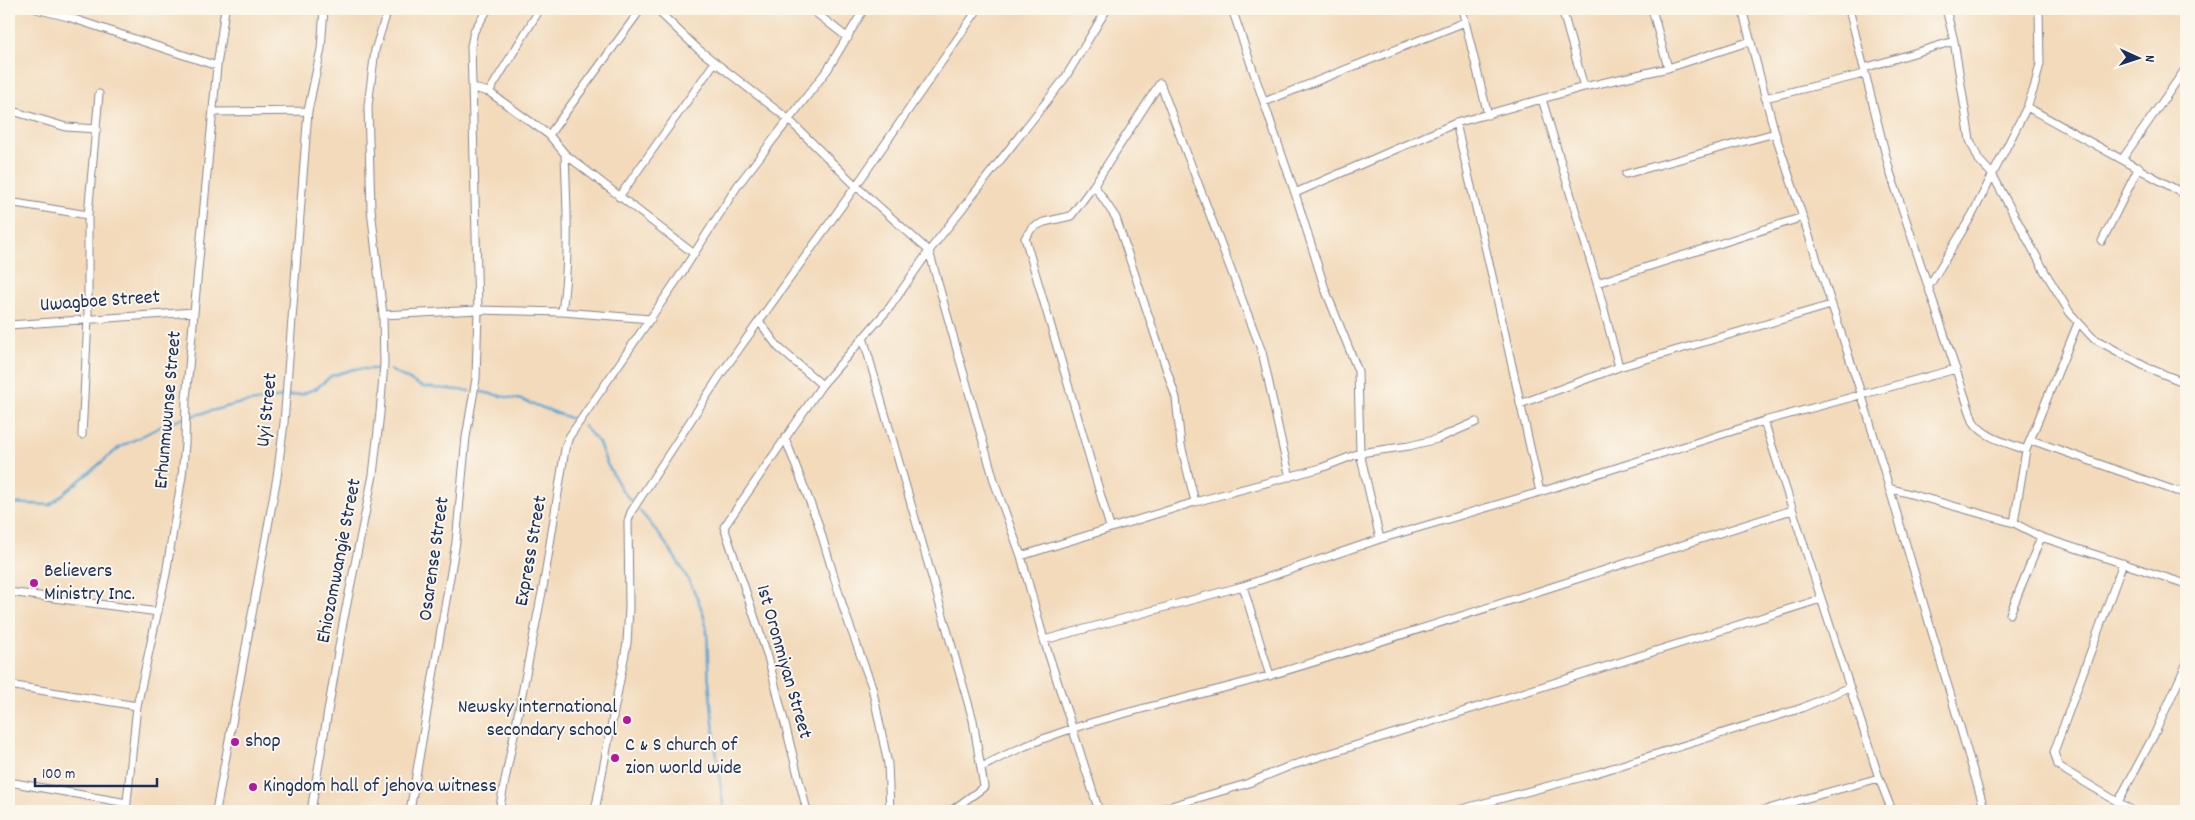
<svg xmlns="http://www.w3.org/2000/svg" width="2195" height="820" viewBox="0 0 2195 820" font-family="Dekko,sans-serif">
<rect width="100%" height="100%" fill="#fbf7ec"/>
<filter id="ink" filterUnits="userSpaceOnUse"><feTurbulence type="fractalNoise" baseFrequency=".02" numOctaves="2"/><feDisplacementMap in="SourceGraphic" scale="10" xChannelSelector="R" yChannelSelector="G"/><feConvolveMatrix kernelMatrix="1 2 1 2 8 2 1 2 1" color-interpolation-filters="sRGB"/></filter>
<filter id="wash" filterUnits="userSpaceOnUse"><feTurbulence type="fractalNoise" baseFrequency=".0096" numOctaves="4" result="noise"/><feDisplacementMap in="SourceGraphic" scale="20" xChannelSelector="R" yChannelSelector="G"/><feGaussianBlur stdDeviation="1.12" result="paint"/><feColorMatrix in="noise" values="0 0 0 0 0 0 0 0 0 0 0 0 0 0 0 0 0 1.4 0 .05"/><feComposite in="paint" operator="in"/></filter>
<g filter="url(#wash)">
<rect width="100%" height="100%" fill="#f3dabb"/>
<g fill="none" stroke-linecap="round" stroke-linejoin="round">
<path stroke="#58a6d2" stroke-width="2.5" d="M390,370L423,387L470,391
M481,392L522,400L575,420
M584,426L599,443L606,462L622,490L630,500
M9,503L50,505L120,447L170,422L237,404L302,394L317,388L331,376L354,369H377
M639,510C665,539 698,587 706,625C709,643 707,664 709,682C713,726 718,768 724,811"/>
</g>
</g>
<g filter="url(#ink)">
<g fill="none" stroke-linecap="round" stroke-linejoin="round">
<defs>
<path id="minor" d="M36,9L68,17L217,66
M656,9L698,49L788,119L856,186L929,251L995,484L1021,556L1195,502L1321,468L1360,453L1409,446L1437,439L1476,422
M811,9L848,38
M1232,9L1295,193L1325,289L1358,371L1360,453L1380,539
M1462,9L1488,115
M1562,9L1584,87
M1652,9L1668,68
M1742,9L1775,133L1862,396L1985,811
M1849,9L1890,172L1973,421C1984,438 2008,443 2026,450
M1946,9L1954,41L1970,140L1979,160L1992,174L2045,272L2070,313L2093,338L2148,368L2186,383
M1864,68L1954,41
M1160,83L1262,352C1272,394 1279,436 1290,477
M473,88L489,92L549,135L565,154L693,253
M489,92L540,9
M1765,98L1864,74
M1542,99L1597,283L1619,367
M1264,102L1465,22
M2027,107L2186,195
M9,110L66,127L97,129
M213,112L308,111
M549,135L641,9
M2123,158L2186,68
M1626,174L1775,133
M1094,185L1116,218L1176,398L1181,445L1195,502
M1295,193L1456,123
M619,197L715,62
M9,202L88,215
M2102,241L2139,167
M1597,283L1803,217
M1929,286L1972,215L2027,107L2034,88L2040,64L2039,9
M562,312C570,257 567,209 565,154
M383,315L478,310L562,312L651,319
M759,321L778,347L822,385
M9,325L194,312
M863,337L973,720L984,787L951,811
M1520,404L1619,367L1831,305
M1764,421L1879,778L1892,811
M82,435L88,319V215L99,94
M785,438L818,523L844,610L872,687L888,764L890,811
M2031,440L2176,491L2186,492
M1889,488L2014,523L2041,537L2186,584
M1540,492L1493,280L1456,123L1584,87L1668,68L1751,41
M2014,523L2026,450L2078,323
M1110,527L1025,238L1032,228L1044,222L1071,216L1094,185L1160,83
M1021,556L1044,640L1099,811
M2123,563L2054,752L2058,765L2066,771L2133,811
M1243,586L1270,676
M9,592L158,612
M2010,614L2041,537
M1044,640L1243,586L1380,539L1540,492L1764,421L1956,369
M9,685L137,706
M982,767C1070,718 1175,704 1271,675C1445,623 1618,565 1792,510
M9,782L127,803
M2118,802L2154,735L2186,665
M126,811L137,706L166,574L182,476L185,444L186,399L217,66L225,9
M216,811L277,477L284,423L308,111L321,49L324,9
M311,811L343,623L373,475L380,413L384,364L383,315L371,209L368,106L375,50L388,9
M410,811L456,542L466,437L476,379L478,310L471,46L474,31L488,9
M499,811L544,582L565,449L569,437L683,271L738,185L828,69L864,9
M595,811L627,643L629,608L628,521L631,512L721,374L856,186L978,9
M807,811L768,657L724,527L822,385L890,307L929,251L1065,78L1107,9
M1154,811L1246,784L1290,766L1821,599
M1454,811L1590,775L1802,708L1849,687
M1761,811L1879,778"/>
</defs>
<use href="#minor" stroke="#87848c" stroke-width="9"/>
<use href="#minor" stroke="#fff" stroke-width="7"/>
</g>
</g>
<g fill="#b5179e" stroke="#fbf7ec" stroke-width="2">
<circle cx="34" cy="583" r="5"/>
<circle cx="627" cy="720" r="5"/>
<circle cx="235" cy="742" r="5"/>
<circle cx="615" cy="758" r="5"/>
<circle cx="253" cy="787" r="5"/>
</g>
<g text-anchor="middle" dominant-baseline="central" stroke-width="4" stroke-linejoin="round" paint-order="stroke">
<g font-size="20" fill="#1b2f5e" stroke="#fbf7ec">
<text transform="translate(100 302) rotate(-4)">Uwagboe Street</text>
<text transform="translate(169 410) rotate(-85)">Erhunmwunse Street</text>
<text transform="translate(268 410) rotate(-84)">Uyi Street</text>
<text transform="translate(532 551) rotate(-80)">Express Street</text>
<text transform="translate(435 559) rotate(-82)">Osarense Street</text>
<text transform="translate(340 561) rotate(-79)">Ehiozomwangie Street</text>
<text transform="translate(783 662) rotate(74)">1st Oronmiyan Street</text>
</g>
<g font-size="20" fill="#1b2f5e" stroke="#fbf7ec" text-anchor="start">
<text x="44" y="572">Believers<tspan x="44" dy="23">Ministry Inc.</tspan></text>
<text x="617" y="708" text-anchor="end">Newsky international<tspan x="617" dy="23">secondary school</tspan></text>
<text x="245" y="742">shop</text>
<text x="625" y="746">C &amp; S church of<tspan x="625" dy="23">zion world wide</tspan></text>
<text x="263" y="787">Kingdom hall of jehova witness</text>
</g>
</g>
<rect width="2195" height="820" fill="none" stroke="#fbf7ec" stroke-width="30"/>
<g transform="translate(2138 58) rotate(93)" stroke="#fbf7ec" stroke-width="4" paint-order="stroke">
<path d="M0-4L9 19L0 12L-9 19Z" fill="#1b2f5e"/>
<text y="-8" font-size="14" font-weight="bold" text-anchor="middle" fill="#1b2f5e">N</text>
</g>
<path d="M35 778v8h122v-8" fill="none" stroke="#1b2f5e" stroke-width="2.5"/>
<text x="42" y="778" font-size="15" fill="#1b2f5e" stroke="#fbf7ec" stroke-width="4" paint-order="stroke">100 m</text>
</svg>
